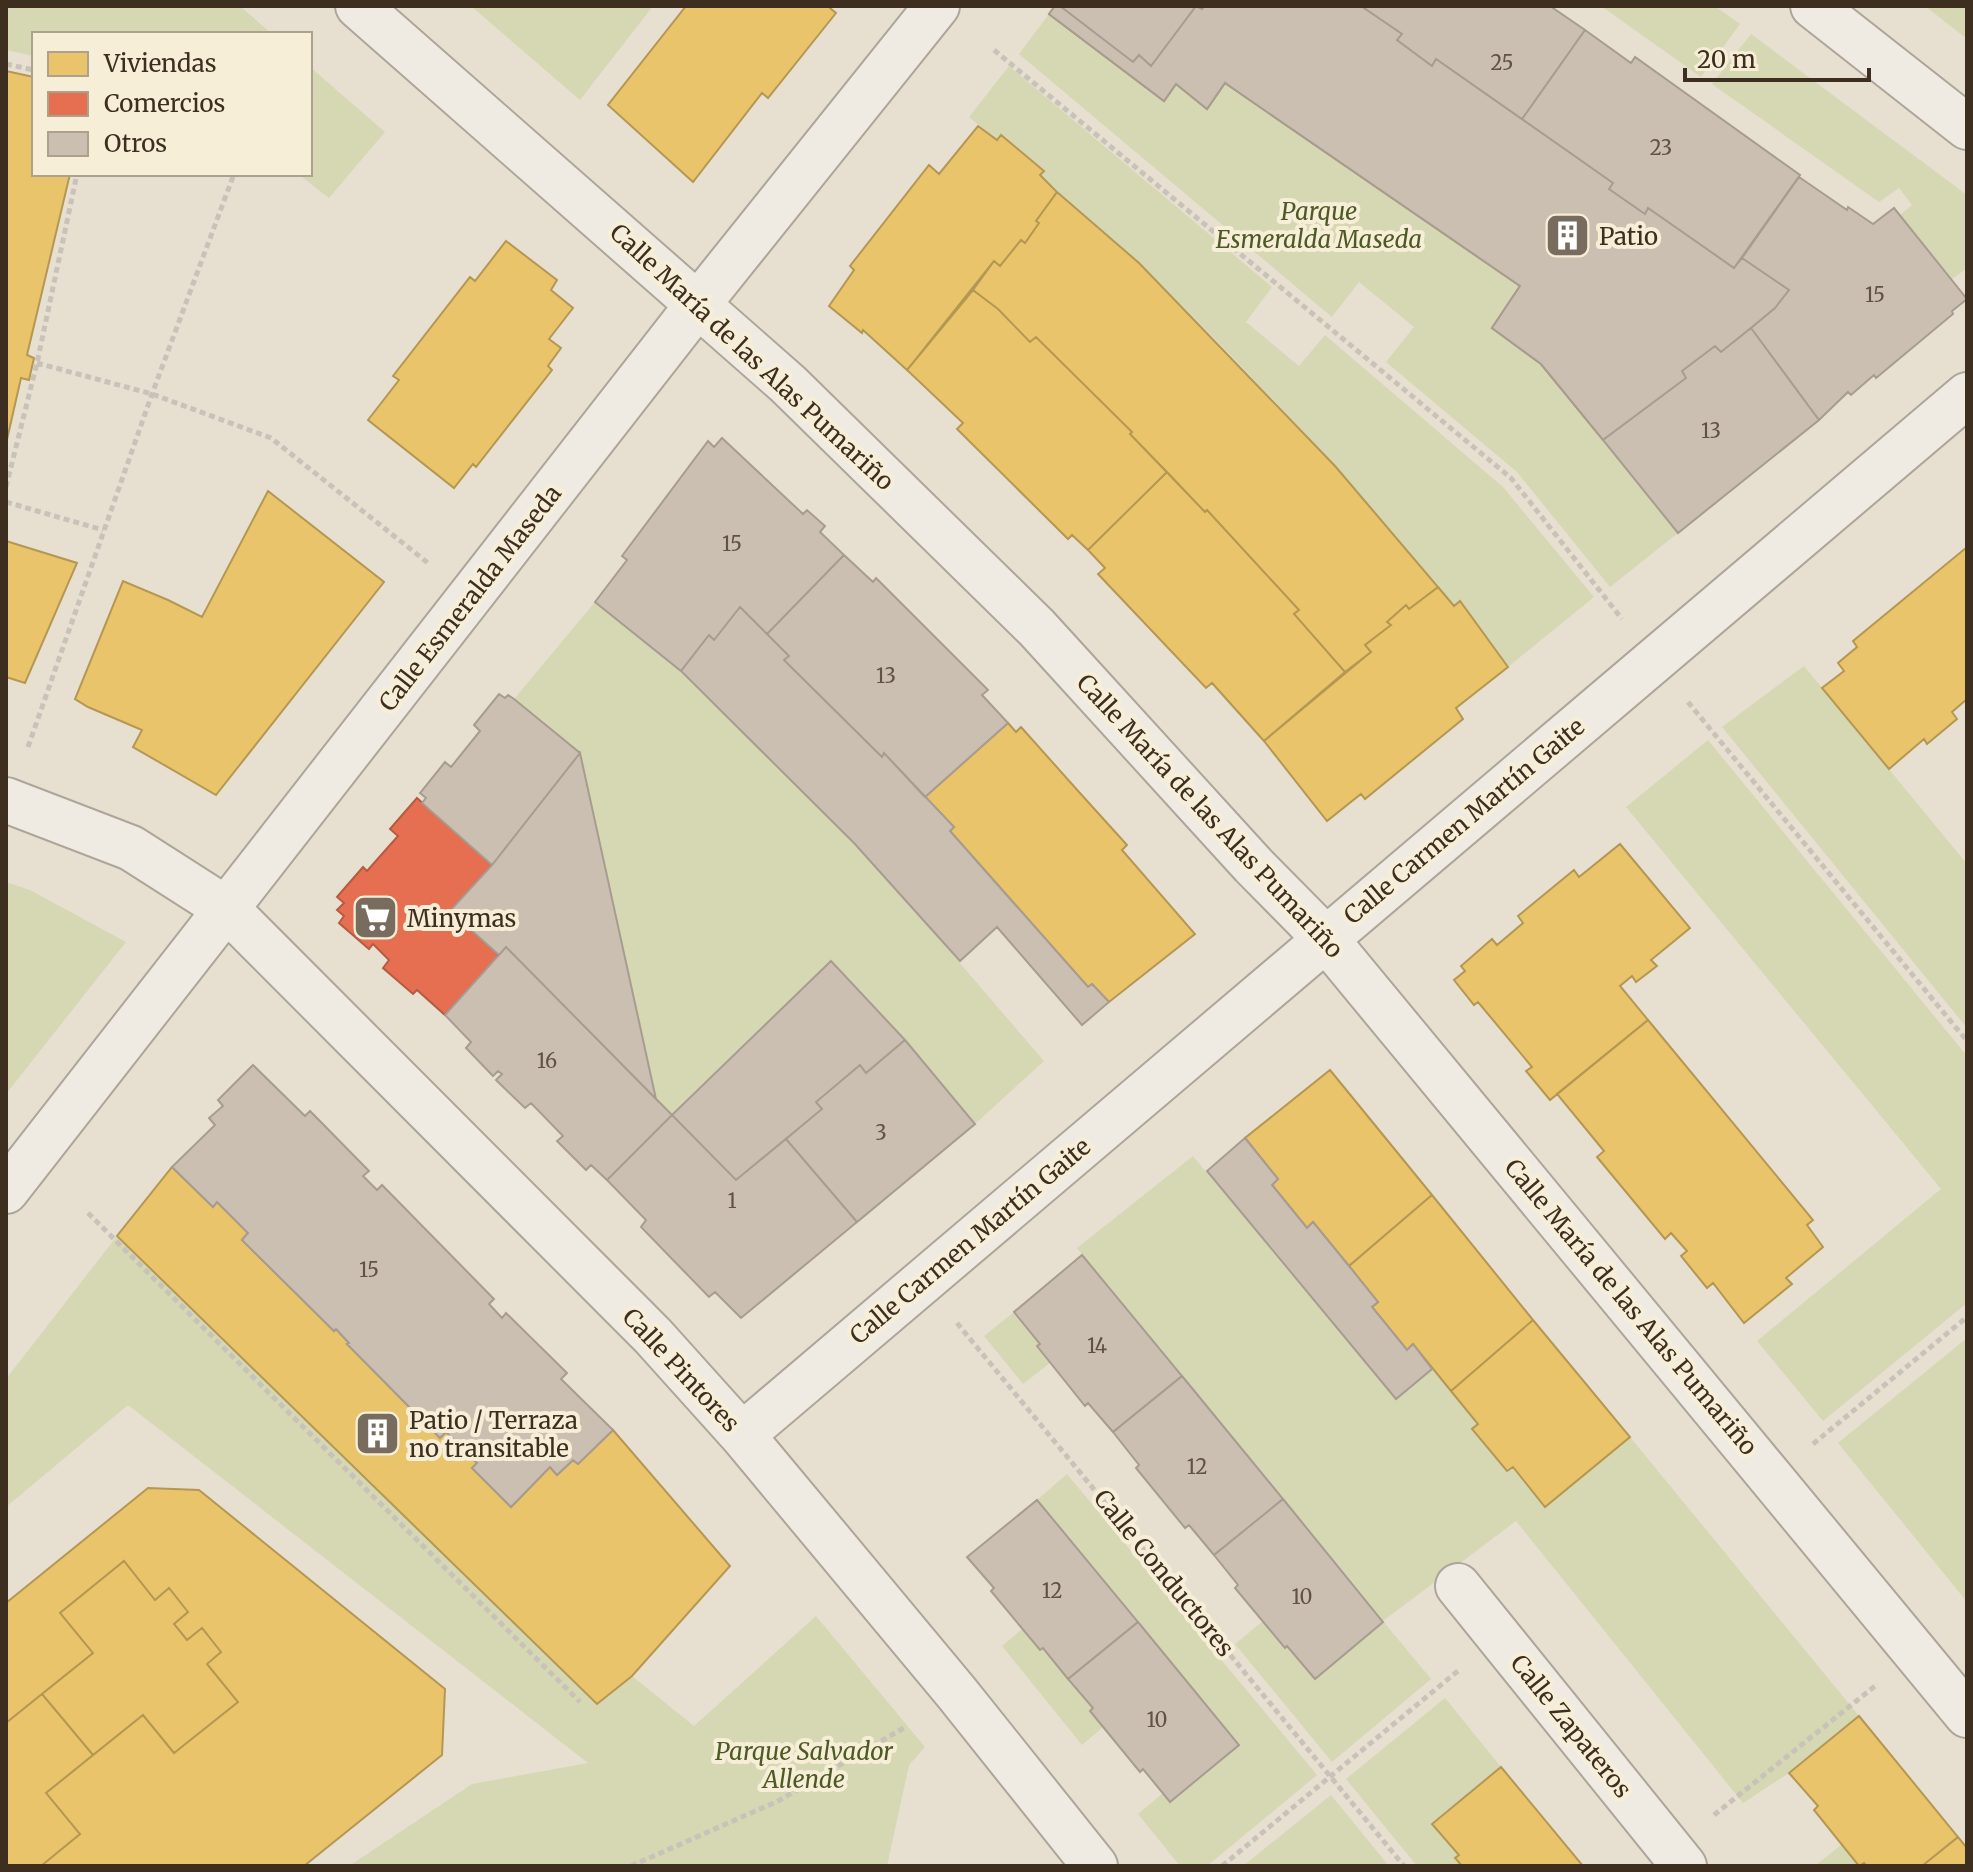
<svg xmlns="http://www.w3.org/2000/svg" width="1973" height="1872" viewBox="0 0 1973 1872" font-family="Merriweather,serif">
<rect width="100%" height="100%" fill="#e7e0d1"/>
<path fill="#d6d7b3" d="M6,6H240L272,34H34V56L6,50Z
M471,6H653L580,100Z
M1601,6H1715L1740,24L1701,77Z
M1925,6H1967V39Z
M1049,14L1163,101L1176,84L1207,109L1225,83L1520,286L1493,328L1541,364L1678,533L1610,587L1517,472L1386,362L1414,327L1359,282L1332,317L1019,54Z
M1751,34L1967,195V268L1952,279L1900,215L1912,205L1899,188L1879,202L1712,84Z
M1009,66L1272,287L1246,322L1299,366L1325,335L1503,487L1594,597L1508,667L1460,602L1454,606C1355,487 1251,372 1140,264C1108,233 1072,206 1040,175L1043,170L1001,135L997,140L969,117Z
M310,67L385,132L329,198L298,174H310Z
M595,602L681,671L854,843L892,884L1044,1061L975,1124L905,1040L831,962L672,1115L656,1099L580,753L514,699Z
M1804,666L1967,864V1028L1722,727Z
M1708,740L1967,1056V1303L1823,1421L1757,1341L1941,1189L1626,807Z
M6,882L30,890L126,942L6,1094Z
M1193,1156L1395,1399L1432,1369L1478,1424L1472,1429L1506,1471L1513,1467L1545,1506L1630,1437L1859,1716L1789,1773L1743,1803L1516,1521L1383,1621L1431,1679L1332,1762L1235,1644L1263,1621L1285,1648L1383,1621L1077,1248Z
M117,1236L596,1704L632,1676L694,1726L816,1616L925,1747L909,1765L887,1866H349L472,1784L588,1763L128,1405L6,1507V1379Z
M1014,1312L1040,1344L1037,1346L1050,1363L1023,1384L984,1336Z
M1967,1338V1602L1838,1443Z
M1067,1474L1317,1775L1207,1866H1180L1138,1814L1163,1793L1170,1802L1238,1745L1037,1500Z
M1022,1629L1040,1650L1043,1648L1093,1708L1090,1712L1103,1727L1082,1745L1002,1646Z
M1445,1698L1501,1767L1433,1824L1459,1855L1455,1859L1462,1866H1417L1346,1779Z
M1331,1795L1389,1866H1243Z
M1842,1844L1859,1866H1815Z"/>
<path fill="#e9c46a" stroke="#b59754" stroke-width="2" d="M686,6H831L830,8L836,13L768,98L762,93L693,182L608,105Z
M1055,6H1060L1133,62L1139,55L1151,66L1196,6L1202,9L1205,6H1361L1402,34L1397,40L1432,66L1436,59L1613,183L1609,189L1645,214L1648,208L1734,268L1742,258L1789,290L1775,308L1751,328L1721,352L1715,346L1682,371L1686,378L1603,440L1541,364L1492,328L1520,286L1225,83L1207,109L1176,84L1164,101L1049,14Z
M6,71L34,77V174H70L27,355L34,358L29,380L21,378L6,444Z
M978,126L997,140L1001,135L1044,171L1040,175L1057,192L1036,221L1039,223L1025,243L1021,240L1000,266L994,261L907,370L863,330L862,333L829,306L854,270L850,266L929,165L939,174Z
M1057,192L1139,263L1335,466L1438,587L1409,609L1406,605L1387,622L1391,625L1365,645L1371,652L1345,672L1294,614L1299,610L1207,510L1205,512L1130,434L1132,432L1036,337L1030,342L998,309L973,290L994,261L1000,266L1021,240L1025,243L1039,223L1036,221Z
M506,241L557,280L551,290L573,308L549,339L561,348L548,366L552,370L476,467L473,464L454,488L368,420L399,380L393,376L470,277L475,281Z
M973,290L998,309L1030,342L1036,337L1132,432L1130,434L1167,472L1088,550L1072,535L1068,539L957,429L963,423L907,370Z
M1167,472L1205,512L1207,510L1299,610L1294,614L1345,672L1264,741L1212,683L1206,688L1098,574L1105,568L1088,550Z
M268,491L384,582L216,795L133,747L142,730L88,707L75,699L123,581L168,600L202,617Z
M6,541L77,563L25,683L6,677Z
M1967,547V699L1952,712L1957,719L1927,744L1924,739L1889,769L1822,688L1844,671L1838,663L1857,647L1853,641Z
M1438,587L1454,606L1460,601L1508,667L1456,708L1463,719L1365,799L1361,794L1327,821L1264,741L1371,652L1365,645L1391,625L1387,622L1406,605L1409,609Z
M1008,723L1016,732L1021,727L1079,792L1127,845L1122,850L1195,934L1109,1002L1092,984L1088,987L950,831L954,827L925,797Z
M1620,844L1690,928L1651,960L1657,966L1636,982L1632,976L1620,986L1648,1020L1550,1100L1526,1071L1532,1067L1478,1002L1474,1005L1454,980L1465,971L1461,966L1492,939L1497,945L1523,923L1518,916L1574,870L1579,877Z
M1648,1020L1813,1220L1807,1225L1823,1247L1786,1278L1792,1284L1744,1323L1713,1283L1707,1288L1681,1256L1687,1251L1671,1233L1665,1239L1597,1157L1604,1151L1557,1094Z
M1330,1070L1432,1195L1349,1266L1313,1222L1307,1228L1272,1185L1278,1179L1245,1138Z
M172,1167L213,1207L217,1202L248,1233L242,1240L334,1331L336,1329L349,1343L347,1344L440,1438L446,1432L477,1463L472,1468L511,1507L550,1467L557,1475L573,1460L578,1464L613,1430L730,1566L632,1676L597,1704L117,1236Z
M1432,1195L1533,1320L1451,1391L1413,1344L1407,1350L1372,1307L1378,1302L1349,1266Z
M1533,1320L1630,1437L1545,1507L1513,1467L1507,1471L1472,1429L1478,1424L1451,1391Z
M148,1488L199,1490L445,1689L442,1755L304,1866H41L80,1834L46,1793L143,1715L174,1753L238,1702L207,1664L221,1652L202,1628L187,1640L174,1624L188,1612L169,1588L155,1600L124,1561L60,1613L93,1653L6,1723V1603Z
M124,1561L155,1600L169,1588L188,1612L174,1624L187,1640L202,1628L221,1652L207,1664L238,1702L174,1753L143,1715L93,1755L42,1694L93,1653L60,1613Z
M42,1694L93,1755L46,1793L80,1834L41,1866H6V1723Z
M1859,1716L1958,1837L1922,1866H1867L1864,1863L1859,1866L1814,1810L1818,1806L1789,1773Z
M1501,1767L1583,1866H1462L1455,1858L1459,1855L1432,1824Z
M1958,1837L1967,1848V1866H1922Z"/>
<path fill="#e76f51" stroke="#b45c42" stroke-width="2" d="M417,798L492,865L450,911L499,955L445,1015L417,990L413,994L383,968L389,960L373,944L369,949L339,923L344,916L337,910L344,903L337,897L363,867L367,871L398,836L390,829Z"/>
<path fill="#cbbfb2" stroke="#a89c90" stroke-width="2" d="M1055,6H1060L1133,62L1139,55L1151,66L1196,6L1202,9L1205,6H1361L1402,34L1397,40L1432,66L1436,59L1613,183L1609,189L1645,214L1648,208L1734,268L1742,258L1789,290L1775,308L1751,328L1721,352L1715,346L1682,371L1686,378L1603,440L1541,364L1492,328L1520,286L1225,83L1207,109L1176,84L1164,101L1049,14Z
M1060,6H1196L1151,66L1139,55L1133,62Z
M1361,6H1550L1585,30L1522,119L1436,59L1432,66L1397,40L1402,34Z
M1585,30L1631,63L1635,57L1800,175L1734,268L1648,208L1645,214L1609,189L1613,183L1522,119Z
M1799,177L1847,210L1848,207L1873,224L1894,208L1967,299L1952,311L1953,314L1876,378L1874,375L1851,395L1848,392L1819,420L1751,328L1775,308L1789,290L1742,258Z
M1751,328L1819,420L1678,533L1603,440L1686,378L1682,371L1715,346L1721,352Z
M722,438L803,514L807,510L825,526L820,532L844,555L767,634L740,607L714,640L709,635L681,671L595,602L627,560L622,556L708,441L714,447Z
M844,555L873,582L876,578L988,690L982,695L1008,723L925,797L884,753L882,757L784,660L789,656L767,634Z
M740,607L789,656L784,660L882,757L884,753L954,827L950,831L1088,987L1092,984L1109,1002L1082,1025L997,927L960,961L854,843L681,671L709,635L714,640Z
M499,694L505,698L508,695L514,699L580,753L492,865L422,803L426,798L420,793L445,762L451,767L480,731L474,725Z
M580,753L656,1099L506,947L499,955L450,911L492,865Z
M506,947L672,1115L607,1180L591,1165L586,1170L557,1141L563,1136L531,1103L525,1108L496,1080L502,1074L498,1071L493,1076L466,1048L471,1042L445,1015Z
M831,961L905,1040L866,1073L860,1065L816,1102L822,1109L736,1180L672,1115Z
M905,1040L975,1124L857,1222L786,1139L822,1109L816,1102L860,1065L866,1073Z
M253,1065L305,1116L310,1111L369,1171L363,1176L377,1190L382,1185L494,1299L489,1304L502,1318L506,1313L567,1373L561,1379L613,1430L578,1464L573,1460L557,1475L550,1467L511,1507L472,1468L477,1463L446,1432L440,1438L347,1344L349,1343L336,1329L334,1331L242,1240L248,1233L217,1202L213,1207L172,1167L215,1125L209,1118L223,1106L218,1100Z
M672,1115L736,1180L786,1139L857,1222L741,1318L715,1292L709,1297L641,1227L646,1220L607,1180Z
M1245,1138L1278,1179L1272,1185L1307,1228L1313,1222L1349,1266L1378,1302L1372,1307L1407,1350L1413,1344L1432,1369L1396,1399L1207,1171Z
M1082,1255L1182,1376L1113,1432L1088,1403L1085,1406L1037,1346L1040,1344L1014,1312Z
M1182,1376L1283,1499L1214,1555L1189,1525L1185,1528L1136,1468L1139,1465L1113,1432Z
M1283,1499L1383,1622L1315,1679L1287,1646L1285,1648L1235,1588L1238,1585L1214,1555Z
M1037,1500L1138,1622L1068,1679L1043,1648L1040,1650L991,1591L994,1588L967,1557Z
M1138,1622L1239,1745L1170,1802L1143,1769L1140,1772L1090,1711L1093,1708L1068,1679Z"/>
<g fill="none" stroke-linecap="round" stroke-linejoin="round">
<defs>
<path id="minor" d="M358,6L788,384L1037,628L1253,865L1325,938L1967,1715
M1813,6L1967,127
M6,800L131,848L228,910L653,1336L742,1435L956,1692L1095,1866
M6,1191L699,303L937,6
M742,1435L1967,395
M1458,1586L1684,1866"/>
</defs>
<use href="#minor" stroke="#ada599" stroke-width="48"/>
<path stroke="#c8c2b9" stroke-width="5" stroke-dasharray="6 4" stroke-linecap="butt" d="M994,50L1511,478L1622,619
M6,64L34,70
M37,363L152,394L271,438L428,563
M6,487L37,363L77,174
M6,502L103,530
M1688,702L1967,1041
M28,747L152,394L234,174
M88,1213L580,1702
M957,1323L1404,1866
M1813,1444L1967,1317
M1714,1815L1875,1686
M631,1866L778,1801L907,1726
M1222,1866L1459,1670"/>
<use href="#minor" stroke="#efebe3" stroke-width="44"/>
</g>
<defs>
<symbol id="building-square" viewBox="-11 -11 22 22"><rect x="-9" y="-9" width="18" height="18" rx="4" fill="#786c5e" stroke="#f7eed8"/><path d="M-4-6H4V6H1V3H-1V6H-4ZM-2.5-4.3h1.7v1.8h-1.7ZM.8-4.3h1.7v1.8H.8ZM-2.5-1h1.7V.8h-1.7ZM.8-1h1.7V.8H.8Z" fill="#fff"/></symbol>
<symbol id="supermarket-square" viewBox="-11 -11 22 22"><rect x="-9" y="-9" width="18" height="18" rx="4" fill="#786c5e" stroke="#f7eed8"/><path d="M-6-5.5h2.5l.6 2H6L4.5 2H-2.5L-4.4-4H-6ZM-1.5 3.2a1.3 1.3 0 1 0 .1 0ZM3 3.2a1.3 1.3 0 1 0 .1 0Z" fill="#fff"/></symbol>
</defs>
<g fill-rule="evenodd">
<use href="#building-square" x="1542" y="210" width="51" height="51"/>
<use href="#supermarket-square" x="350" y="892" width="51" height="51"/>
<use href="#building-square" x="352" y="1408" width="51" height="51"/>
</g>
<g text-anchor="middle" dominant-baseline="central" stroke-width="8" stroke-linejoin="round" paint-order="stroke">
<g font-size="20" fill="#605244">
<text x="1502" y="62">25</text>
<text x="1661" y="147">23</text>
<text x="1875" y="294">15</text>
<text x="1711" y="430">13</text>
<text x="732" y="543">15</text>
<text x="886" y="675">13</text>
<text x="547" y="1060">16</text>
<text x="881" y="1132">3</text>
<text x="732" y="1200">1</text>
<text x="369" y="1269">15</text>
<text x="1097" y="1345">14</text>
<text x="1197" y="1466">12</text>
<text x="1052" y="1590">12</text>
<text x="1302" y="1596">10</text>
<text x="1157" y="1719">10</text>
</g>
<g font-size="24" font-style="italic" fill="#4d5a26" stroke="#f7eed8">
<text x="1319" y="211">Parque<tspan x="1319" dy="28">Esmeralda Maseda</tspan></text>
<text x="804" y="1751">Parque Salvador<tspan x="804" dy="28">Allende</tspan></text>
</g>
<g font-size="24" fill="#3d2e20" stroke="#f7eed8" text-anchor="start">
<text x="1599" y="236">Patio</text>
<text x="407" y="918">Minymas</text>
<text x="409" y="1420">Patio / Terraza<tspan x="409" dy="28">no transitable</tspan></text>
</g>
<g font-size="24" fill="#3d2e20" stroke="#f7eed8">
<text transform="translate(752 357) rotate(43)">Calle María de las Alas Pumariño</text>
<text transform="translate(470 598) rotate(-52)">Calle Esmeralda Maseda</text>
<text transform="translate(1210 816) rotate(47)">Calle María de las Alas Pumariño</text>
<text transform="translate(1464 821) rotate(-40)">Calle Carmen Martín Gaite</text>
<text transform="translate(970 1241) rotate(-40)">Calle Carmen Martín Gaite</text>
<text transform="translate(1631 1307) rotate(50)">Calle María de las Alas Pumariño</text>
<text transform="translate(681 1370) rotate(47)">Calle Pintores</text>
<text transform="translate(1164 1573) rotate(51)">Calle Conductores</text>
<text transform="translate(1571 1726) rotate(51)">Calle Zapateros</text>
</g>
</g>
<rect width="1973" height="1872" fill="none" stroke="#3d2e20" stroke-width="16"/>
<rect x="32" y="32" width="280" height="144" fill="#f7eed8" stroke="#ada18e" stroke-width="2"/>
<rect x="48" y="52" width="40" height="24" fill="#e9c46a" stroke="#ada18e" stroke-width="2"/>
<text x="104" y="72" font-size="24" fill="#3d2e20">Viviendas</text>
<rect x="48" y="92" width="40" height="24" fill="#e76f51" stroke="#ada18e" stroke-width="2"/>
<text x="104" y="112" font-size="24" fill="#3d2e20">Comercios</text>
<rect x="48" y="132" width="40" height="24" fill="#cbbfb2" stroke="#ada18e" stroke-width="2"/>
<text x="104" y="152" font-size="24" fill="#3d2e20">Otros</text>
<path d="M1685 68v12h184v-12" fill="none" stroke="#3d2e20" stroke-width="4"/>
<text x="1697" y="68" font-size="24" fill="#3d2e20" stroke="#f7eed8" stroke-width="6" paint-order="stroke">20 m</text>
</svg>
